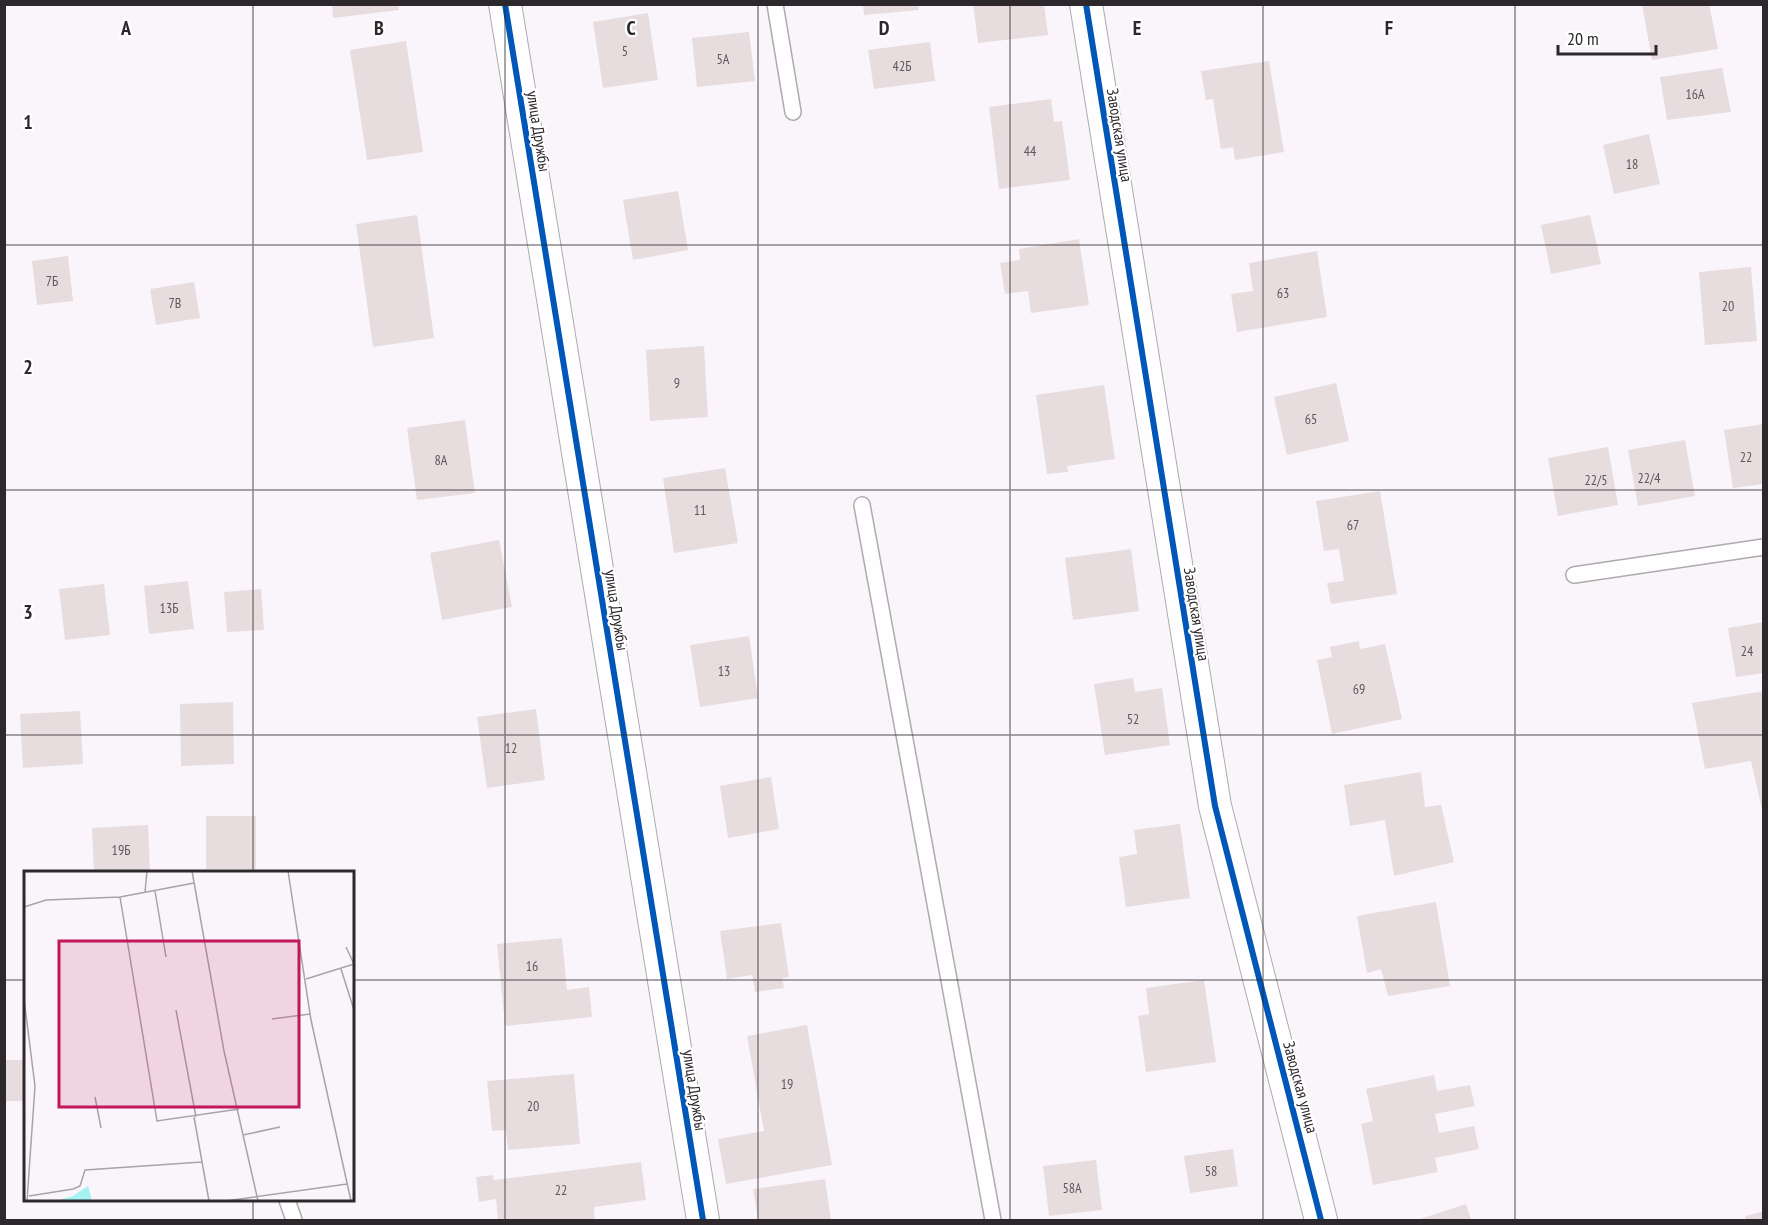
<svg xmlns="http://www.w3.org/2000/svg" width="1768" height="1225" viewBox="0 0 1768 1225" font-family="'PT Sans Narrow',sans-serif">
<rect width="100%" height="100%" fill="#faf5fa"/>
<path fill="#e7dddf" d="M332,4H398L399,10L333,18Z
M863,4H918L919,10L864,15Z
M973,4H1044L1048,35L978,43Z
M1642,4H1709L1718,49L1652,60Z
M648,13L658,80L603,88L593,22Z
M749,32L755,81L697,87L692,38Z
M406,41L423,152L367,160L350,50Z
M930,42L935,81L874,89L868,50Z
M1269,61L1284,152L1235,160L1233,147L1221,149L1213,99L1206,100L1201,71Z
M1722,68L1731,112L1667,120L1660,77Z
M1051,99L1054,122L1062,121L1070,180L999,189L989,107Z
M1649,134L1660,184L1614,194L1603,145Z
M678,191L688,250L633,260L623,200Z
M417,215L434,338L373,347L356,224Z
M1590,215L1601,264L1551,274L1541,225Z
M1079,239L1089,305L1031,313L1028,291L1005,294L1000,263L1020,260L1019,249Z
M1317,251L1327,317L1237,332L1231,294L1253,291L1249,263Z
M68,256L73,301L37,305L32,261Z
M1751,267L1757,341L1705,345L1699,272Z
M194,282L200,318L156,325L150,289Z
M704,346L708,417L650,421L646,350Z
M1336,383L1349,441L1287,455L1274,397Z
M1104,385L1115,459L1067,466L1068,472L1047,474L1036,395Z
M465,420L475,493L417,500L407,428Z
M1764,424V484L1733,488L1724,430Z
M1685,440L1695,496L1638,506L1628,450Z
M1608,447L1618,505L1558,516L1548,458Z
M725,468L738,543L674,553L663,478Z
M1380,491L1397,594L1331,604L1327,583L1344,581L1339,549L1324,551L1316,501Z
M499,540L512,607L442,620L430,553Z
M1131,549L1139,611L1073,620L1065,558Z
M188,581L194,629L149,634L144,586Z
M104,584L110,635L65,640L59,589Z
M261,589L264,630L227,632L224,592Z
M1764,622V673L1736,677L1728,628Z
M749,636L758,698L700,707L690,645Z
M1359,641L1360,649L1385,644L1402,719L1332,734L1317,660L1332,657L1330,647Z
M1133,678L1135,692L1162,688L1170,745L1105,755L1094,684Z
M1764,691V814H1763L1751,761L1705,769L1692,703Z
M233,702L234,764L181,766L180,704Z
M536,709L545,780L487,788L477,717Z
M80,711L83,764L23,768L20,714Z
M1421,772L1425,807L1441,805L1454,862L1394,876L1385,820L1350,826L1344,785Z
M771,777L779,829L728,838L720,786Z
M206,816H256V869H206Z
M1180,824L1190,898L1126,907L1119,857L1137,854L1134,830Z
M148,825L150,872H94L92,828Z
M1436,902L1450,986L1388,996L1381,969L1367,973L1357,916Z
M781,923L789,977L782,978L784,988L755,992L752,975L727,979L720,931Z
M562,938L567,990L589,987L592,1017L505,1026L497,944Z
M1204,980L1216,1062L1146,1072L1138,1016L1149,1014L1146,988Z
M807,1025L832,1165L726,1184L718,1139L764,1131L747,1036Z
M4,1060H26V1101H4Z
M574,1074L580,1144L508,1150L506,1130L492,1131L487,1081Z
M1434,1075L1437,1091L1470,1085L1475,1106L1435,1114L1439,1133L1474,1126L1479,1149L1435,1158L1438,1172L1373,1185L1361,1124L1373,1121L1366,1089Z
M1233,1149L1238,1186L1190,1193L1184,1156Z
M1096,1160L1102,1210L1049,1216L1043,1166Z
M641,1162L646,1200L594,1207L595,1220H498L496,1199L479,1202L476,1177L493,1175L494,1180Z
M825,1179L831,1220H758L753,1189Z
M1466,1204L1471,1220H1417Z
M1764,1211V1220H1746L1745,1216Z"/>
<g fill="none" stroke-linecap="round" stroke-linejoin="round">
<defs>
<path id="lane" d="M775,4L793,112
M862,505L993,1220
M1574,575L1764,547
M287,1200L294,1220"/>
<path id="street" d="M505,4L703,1220
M1086,4L1215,806L1321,1220"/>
</defs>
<use href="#lane" stroke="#aeaaae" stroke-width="18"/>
<use href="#street" stroke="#aeaaae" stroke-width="34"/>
<use href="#lane" stroke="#fefefe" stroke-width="15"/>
<use href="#street" stroke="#fefefe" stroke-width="32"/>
<defs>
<path id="cycleway" d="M505,4L703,1220
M1086,4L1215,806L1321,1220"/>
</defs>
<use href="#cycleway" stroke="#fff" stroke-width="10"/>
<use href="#cycleway" stroke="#0057b8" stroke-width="6"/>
</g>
<path fill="none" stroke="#2c282b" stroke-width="1.5" stroke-opacity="0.55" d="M253,4V872M505,4V1220M758,4V1220M1010,4V1220M1263,4V1220M1515,4V1220M4,245H1764M4,490H1764M4,735H1764M4,980H26M352,980H1764M253,1200V1220"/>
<g text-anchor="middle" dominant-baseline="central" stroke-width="4.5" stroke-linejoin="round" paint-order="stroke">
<g font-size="14" fill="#5e585b">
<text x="625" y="51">5</text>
<text x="723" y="59">5А</text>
<text x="902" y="66">42Б</text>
<text x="1695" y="94">16А</text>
<text x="1030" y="151">44</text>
<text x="1632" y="164">18</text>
<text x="52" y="281">7Б</text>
<text x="1283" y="293">63</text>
<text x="175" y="303">7В</text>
<text x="1728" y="306">20</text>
<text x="677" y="383">9</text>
<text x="1311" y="419">65</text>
<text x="1746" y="457">22</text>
<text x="441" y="460">8А</text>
<text x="1649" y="478">22/4</text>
<text x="1596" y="480">22/5</text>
<text x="700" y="510">11</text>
<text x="1353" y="525">67</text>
<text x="169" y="608">13Б</text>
<text x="1747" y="651">24</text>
<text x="724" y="671">13</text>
<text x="1359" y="689">69</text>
<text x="1133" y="719">52</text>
<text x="511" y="748">12</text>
<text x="121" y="850">19Б</text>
<text x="532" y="966">16</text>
<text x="787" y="1084">19</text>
<text x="533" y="1106">20</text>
<text x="1211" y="1171">58</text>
<text x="1072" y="1188">58А</text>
<text x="561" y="1190">22</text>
</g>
<g font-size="16" fill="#2c282b" stroke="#fff">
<text transform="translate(539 131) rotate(81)">улица Дружбы</text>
<text transform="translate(1120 135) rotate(81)">Заводская улица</text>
<text transform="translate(617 610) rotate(81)">улица Дружбы</text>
<text transform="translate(1197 614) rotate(81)">Заводская улица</text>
<text transform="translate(1301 1087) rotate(75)">Заводская улица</text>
<text transform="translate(695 1090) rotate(81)">улица Дружбы</text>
</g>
</g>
<g transform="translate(24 871)">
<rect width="330" height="330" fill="#faf5fa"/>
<path d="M64,315L68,330H32L49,325Z" fill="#a5f2f4"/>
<path fill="none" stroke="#a8a3a7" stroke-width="1.5" d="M168,0L200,180L234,330M264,0L287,149L327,330M131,20L142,86M121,21L123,0M96,26L133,250L215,238M0,36L22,29L96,26L170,12M322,76L330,93M317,98L330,139M282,108L330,93M0,128L11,215L3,330M152,139L172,246M248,148L286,143M71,226L77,257M170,246L185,330M219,264L256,256M5,325L49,318L56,315L61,299L178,291M202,330L323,313"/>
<path fill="#c2185b" fill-opacity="0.15" stroke="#c2185b" stroke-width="3" d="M35,70H275V236H35Z"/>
<rect width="330" height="330" fill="none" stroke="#2c282b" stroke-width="3"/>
</g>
<g font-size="20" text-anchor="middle" font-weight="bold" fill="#2c282b" stroke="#fff" stroke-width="4.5" stroke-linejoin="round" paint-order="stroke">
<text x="126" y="35">A</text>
<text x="379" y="35">B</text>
<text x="631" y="35">C</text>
<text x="884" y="35">D</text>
<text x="1137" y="35">E</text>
<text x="1389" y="35">F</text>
<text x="28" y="129">1</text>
<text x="28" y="374">2</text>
<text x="28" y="619">3</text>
</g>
<rect width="1768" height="1225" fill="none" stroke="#2c282b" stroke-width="12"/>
<path d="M1558 45v9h98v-9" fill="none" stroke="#2c282b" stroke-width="3"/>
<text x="1567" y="45" font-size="18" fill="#2c282b" stroke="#ffffff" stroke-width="4.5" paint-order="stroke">20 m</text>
</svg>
